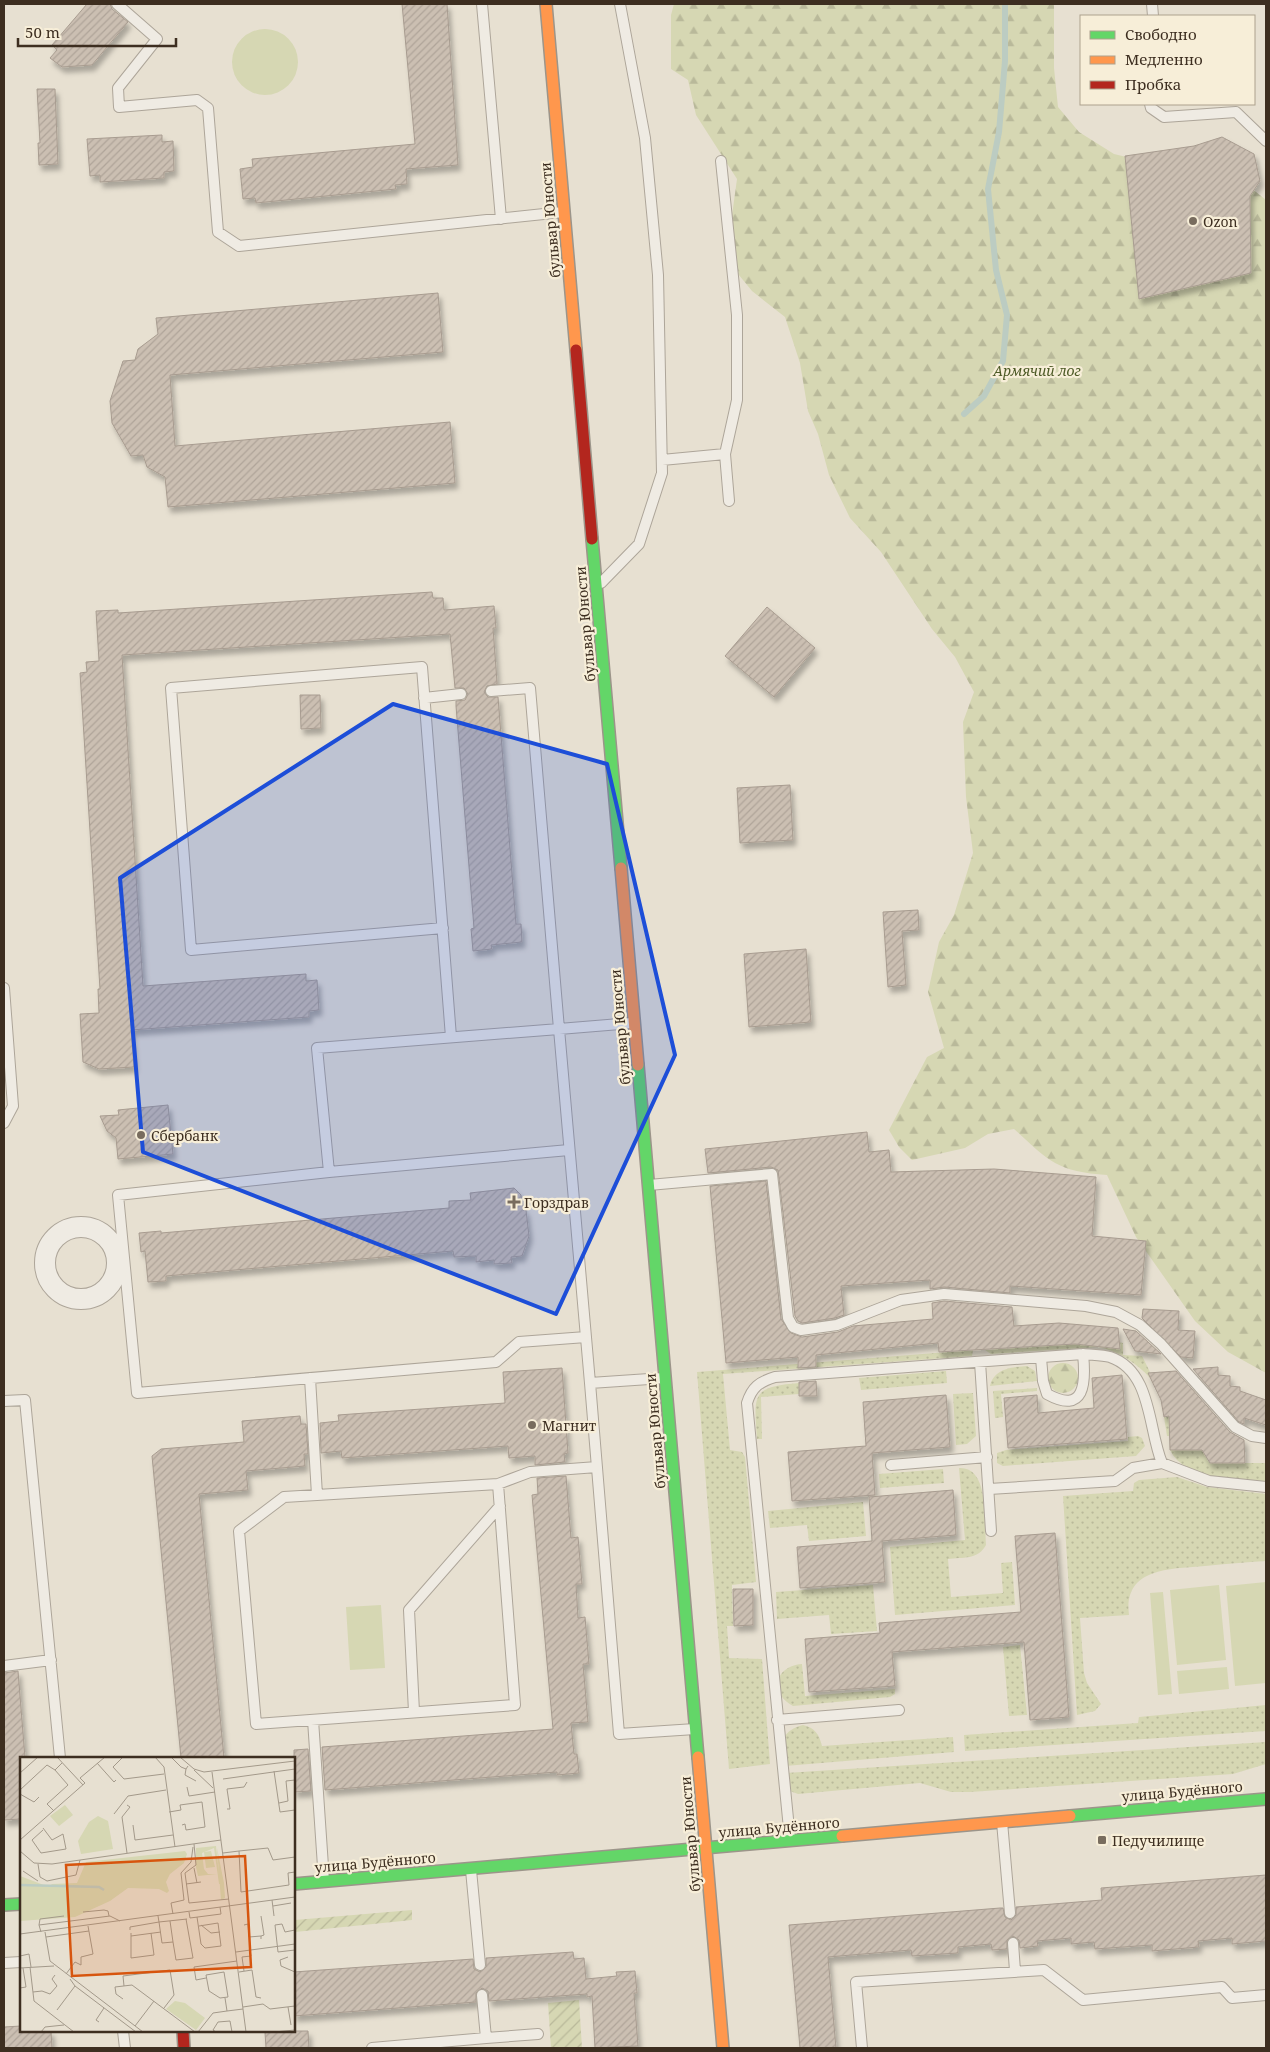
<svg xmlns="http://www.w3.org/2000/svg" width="1270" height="2052" viewBox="0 0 1270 2052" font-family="'Noto Serif',serif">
<defs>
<pattern id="grass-dots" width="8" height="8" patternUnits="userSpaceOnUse" patternTransform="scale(1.25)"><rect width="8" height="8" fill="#d6d7b3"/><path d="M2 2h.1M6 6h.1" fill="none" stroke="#b9b99a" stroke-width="1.8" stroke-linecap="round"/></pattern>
<pattern id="forest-firs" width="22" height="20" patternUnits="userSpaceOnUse" patternTransform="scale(1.25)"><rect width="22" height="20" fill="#d6d7b3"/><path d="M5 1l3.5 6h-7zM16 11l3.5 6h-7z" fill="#b9b99a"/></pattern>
<pattern id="garden-furrows" width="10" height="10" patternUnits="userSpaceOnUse" patternTransform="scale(1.25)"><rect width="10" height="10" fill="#d6d7b3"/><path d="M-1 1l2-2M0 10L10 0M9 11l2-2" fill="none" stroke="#b9b99a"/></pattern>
<pattern id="building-hatch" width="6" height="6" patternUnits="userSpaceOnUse" patternTransform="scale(1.25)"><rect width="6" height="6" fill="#cbbfb2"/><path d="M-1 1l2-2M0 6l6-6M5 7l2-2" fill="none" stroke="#afa499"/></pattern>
<filter id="shadow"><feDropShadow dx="3" dy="5.5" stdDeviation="2.5" flood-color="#0004"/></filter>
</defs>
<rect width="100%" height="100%" fill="#e7e0d1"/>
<path fill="url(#grass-dots)" d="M1118,1342L1123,1343V1355L1142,1356L1152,1376L1150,1378C1137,1363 1118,1351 1098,1347L991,1354L985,1350L1075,1344L1097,1346Z
M973,1350L972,1356L723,1374L730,1450L742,1452L745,1457L756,1582L732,1585L733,1626H727L729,1658L762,1659L770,1764L729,1769L697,1372Z
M1027,1366L1035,1371L1037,1381L990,1386C994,1368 1013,1367 1027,1366Z
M946,1371L947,1383L861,1390L859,1378Z
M799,1383V1394L761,1397L762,1439H757C754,1394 751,1387 799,1383Z
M1037,1388V1391L1001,1394L1003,1417L995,1418L993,1391Z
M973,1393L976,1436L967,1444L956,1445L953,1394Z
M1183,1413L1210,1463H1266V1481C1239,1480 1184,1480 1170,1450H1190V1436H1167L1164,1417Z
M1138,1436L1142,1438L1145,1446L1136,1456L1003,1466L997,1463V1453L1006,1450L1128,1441V1437Z
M959,1468C990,1466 984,1523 986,1545C978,1560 963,1557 948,1559L951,1597L1003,1593L1001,1563L1012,1562L1015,1605L895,1615L890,1547L965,1540Z
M943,1469L944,1483L880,1488L879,1474Z
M1177,1477L1207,1487L1266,1494V1561C1246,1562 1225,1564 1205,1566C1172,1569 1123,1567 1129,1615L1080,1618L1084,1673L1087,1683L1101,1704L1095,1711L1077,1715L1063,1496L1133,1491L1134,1483L1139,1480Z
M863,1502L866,1536L809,1541L807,1525L770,1528L768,1511Z
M873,1585L877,1631L831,1634L829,1615L777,1619L776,1592Z
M1020,1645L1027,1715L1009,1716L1003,1647Z
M802,1664L805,1696L895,1689V1694L890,1697L793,1706C768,1693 775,1666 802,1664Z
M1266,1705V1731L965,1751L964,1735L1138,1723L1139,1717Z
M803,1725C815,1728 819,1734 822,1746L953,1737L954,1752L785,1766C783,1744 778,1732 803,1725Z
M1266,1742V1764L1233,1774L970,1792H951L920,1783L798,1794L790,1791L786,1773Z"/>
<path fill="url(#forest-firs)" d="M674,4H1054V68L1058,107L1079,132L1114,154L1143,161L1235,175L1266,200V1373L1228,1352L1195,1321L1136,1237L1107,1175C1057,1172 1049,1161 1014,1129L988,1134L965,1148L912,1160L899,1147L889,1130L927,1057L944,1048L928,992L939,942L954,915L973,853L966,797L963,722L974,692L955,657L932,629L881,552L850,518L829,475L818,434L808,411L800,363L785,317L752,291L734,269L730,230L737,179L696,115L688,80L671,69V15Z
M1048 1378a15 15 0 1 1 30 0a15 15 0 1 1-30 0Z"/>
<path fill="#d6d7b3" d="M232 62a33 33 0 1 1 66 0a33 33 0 1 1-66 0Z
M1266,1582V1683L1235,1686L1226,1586Z
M1219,1585L1226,1660L1177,1665L1170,1590Z
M1163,1592L1172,1694L1158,1695L1150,1593Z
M381,1605L385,1668L350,1670L346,1607Z
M1227,1667L1229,1689L1179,1694L1177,1671Z"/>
<path fill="url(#garden-furrows)" d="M412,1910V1920L295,1932V1920Z
M579,2000L582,2048H551L548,2003Z"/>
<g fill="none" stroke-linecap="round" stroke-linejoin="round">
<path stroke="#bcccc2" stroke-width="6" d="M964,414L984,396L1003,361L1007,315L996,270L988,189L999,132L1005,61V4"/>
</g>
<path fill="url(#building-hatch)" stroke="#a89c90" filter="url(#shadow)" d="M87,4H110L112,9L128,22L92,65L62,67L50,58L57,50L52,45Z
M402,4H447L458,165L406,169L407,184L395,185L396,189L256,203L255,198L243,199L240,169L253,167L252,159L415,144Z
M37,89H55L58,164L39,165L38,143H40Z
M162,135V142L173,141L174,171L164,172V178L100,182V175L90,176L87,139Z
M1222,137L1254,154L1260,181L1250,196L1251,273L1139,299L1125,156L1194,146Z
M438,293L443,352L170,375L175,446L450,422L455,483L168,507L165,477L147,467L143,455L131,456L112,423L110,401L123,361L135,360L138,349L158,334L156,318Z
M432,592L433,598H443L444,610L494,606L496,628H493L497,682V684L487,686L484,692L488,697H498L516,924H521L522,942L491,945L492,949L473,951L471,929L474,928L456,706V701L465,700L468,694L464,688H455L450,634L122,655L143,986L306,974V981L317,980L319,1010L309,1011V1017L131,1030L134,1067L99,1069L83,1062L80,1014L99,1013L98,989H100L80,673L87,672L86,662L99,661L96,611L118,610V613Z
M767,607L815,648L774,697L725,656Z
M300,695H320L321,728L301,729Z
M790,785L793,840L740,843L737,788Z
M918,910L919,930L902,931L906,985L888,987L883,912Z
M806,949L811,1022L749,1027L744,954Z
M168,1105L173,1154L118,1159L116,1138L107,1131L100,1116L119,1115L118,1110Z
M867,1132L869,1152L889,1150L891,1172L994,1169L1096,1177L1092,1236L1146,1241L1141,1295L1010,1286V1293L944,1287L930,1289V1280L841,1286L844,1315L835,1318L802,1323L798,1321L795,1316L778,1170L771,1167L708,1173L705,1149Z
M766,1181L781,1319L791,1333L802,1337L838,1332L853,1326L933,1319L932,1303L944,1301L1012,1307L1014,1326L1059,1323L1118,1328L1120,1349L1075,1344L939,1352L938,1343L816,1355V1367L798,1368V1357L726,1363L710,1186Z
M514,1188L521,1195L523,1210H526L529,1236L522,1256L511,1257L512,1263L494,1264V1260L476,1262V1256L454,1257L453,1251L166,1276V1281L148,1282L145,1251L141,1252L139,1233L161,1231V1233L449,1208V1201L471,1200L470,1193Z
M1143,1309L1179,1311L1178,1330L1195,1331L1193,1358L1181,1357L1142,1318Z
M1123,1329L1136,1331L1161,1354L1135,1351Z
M1218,1367V1375L1230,1376V1386L1240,1387V1391L1266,1400V1425L1244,1418V1424L1239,1422L1193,1369Z
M562,1368L568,1453L564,1454L565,1462L535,1465V1456L509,1458L508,1446L342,1458L341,1451L321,1453L320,1423L339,1421L338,1415L505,1403L503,1372Z
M1176,1371L1230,1432L1244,1440L1245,1463H1210L1202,1450H1170L1169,1416L1164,1417L1161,1400L1148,1373Z
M1122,1375L1127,1439L1008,1448L1004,1398L1037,1395L1038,1413L1094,1408L1092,1378Z
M816,1381L817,1396H799V1382Z
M946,1395L950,1447L872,1453L875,1495L792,1501L788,1452L866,1446L863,1402Z
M300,1416L301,1424H306L308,1454H304L305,1466L246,1471L248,1490L199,1494L224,1758H181L152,1456L161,1449L244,1442L242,1421Z
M566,1476L571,1538L578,1537L582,1584H576L578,1618L585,1617L589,1664H583L588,1722L571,1723L574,1754H577L579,1773L557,1775V1772L325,1790L322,1747L553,1729L532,1495L538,1494L537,1478Z
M953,1490L956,1535L882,1541L885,1582L800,1588L797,1547L872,1541L869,1497Z
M1055,1533L1069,1717L1030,1720L1024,1642L892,1652L895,1686L809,1692L805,1639L880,1633L879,1623L1021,1612L1015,1536Z
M733,1589H753V1625L734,1626Z
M18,1671L25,1758H21V1819L4,1820V1673Z
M308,1749L311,1791L294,1792V1750Z
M1266,1875V1941L1232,1944V1938L1198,1941L1199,1947L1152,1951V1945L1095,1949L1094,1942L1071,1944V1938L1037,1941L1038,1946L1020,1948L1019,1940L1013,1936L1007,1940V1949L992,1950L991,1944L958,1947V1953L912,1956L911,1950L828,1957L836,2048H800L789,1925L1000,1908H1003L1005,1917L1011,1920L1016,1915V1907L1102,1900L1101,1888Z
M573,1952L574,1959L584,1958L586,1979L617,1976L616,1972L635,1971L637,1993H634L638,2046L595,2048L592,1996L587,1997V1994L489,2001L488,1991L482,1988L476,1993V2002L294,2016V1972L473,1959L474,1969L480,1972L486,1967V1958Z
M21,2026V2031H51L52,2048H4V2027Z
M272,2031H308L309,2048H266L265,2033Z"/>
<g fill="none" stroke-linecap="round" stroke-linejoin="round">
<defs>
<path id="lane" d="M117,4L157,39L118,88L119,107L197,100L208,108L218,232L239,246L563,212
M482,4L501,219
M1152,4L1153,16
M1150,104L1151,108L1164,117L1236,112L1266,141
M725,454L729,501
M662,460L725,454L737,400V315L721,161
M601,583L639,544L662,473L658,275L645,138L620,4
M491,691L530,688L559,1029L317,1048L329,1172L118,1195L137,1393L496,1362L519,1342L586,1337
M424,698L461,694
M443,928L191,950L171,688L422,667L451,1037
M4,988L13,1106L4,1123
M329,1172L569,1150
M649,1185L772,1174L788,1318L793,1327L801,1330L837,1325L901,1300L944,1294L1086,1306L1116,1312L1140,1325L1161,1344L1235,1427L1252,1436L1266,1438
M1041,1358L1043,1381L1047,1394C1085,1415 1086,1383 1083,1354
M980,1362L991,1531
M310,1378L317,1495
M664,1378L590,1383L619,1734L695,1729
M590,1383L559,1029L632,1023
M4,1401L25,1400L60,1758
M891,1465L987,1457
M498,1484L515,1705L256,1724L239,1531L284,1497L498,1484L530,1472L597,1467
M989,1489L1115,1481L1133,1468L1162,1463
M4,1666L51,1660
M414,1712L409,1610L500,1506
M313,1720L324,1881
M777,1720L899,1710
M1002,1822L1010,1913
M790,1839L747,1403C752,1387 759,1382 775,1377L1083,1354C1091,1355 1102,1355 1110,1357C1152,1371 1148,1429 1162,1463L1209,1481L1266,1487
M471,1870L480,1965
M1013,1943L1015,1971
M4,1963L21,1962
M123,2031L125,2048
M486,2038L538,2034
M372,2048L486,2038L482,1995
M862,2048L856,1982L1044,1970L1083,2000L1222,1987L1232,1998L1266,1995"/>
<path id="street" d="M45 1263a36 36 0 1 1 72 0a36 36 0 1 1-72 0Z"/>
<path id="fast" d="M592,539L621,868
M638,1065L698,1757
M1070,1816L1266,1799
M294,1884L842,1836
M4,1905L21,1904"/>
<path id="slow" d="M546,4L576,350
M621,868L638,1065
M698,1757L723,2048
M842,1836L1070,1816"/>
<path id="jam" d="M576,350L592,539
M183,2031L184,2048"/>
</defs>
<use href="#lane" stroke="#ada599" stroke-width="12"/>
<use href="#street" stroke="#ada599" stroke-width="22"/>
<use href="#fast" stroke="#9c958a" stroke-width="14"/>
<use href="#slow" stroke="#9c958a" stroke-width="14"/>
<use href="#jam" stroke="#9c958a" stroke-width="14"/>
<use href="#lane" stroke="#efebe3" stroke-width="10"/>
<use href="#street" stroke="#efebe3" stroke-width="20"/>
<use href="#fast" stroke="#63d668" stroke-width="11"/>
<use href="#slow" stroke="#ff974d" stroke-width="11"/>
<use href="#jam" stroke="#b3261e" stroke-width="11"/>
</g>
<path fill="#1d4ed8" fill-opacity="0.2" stroke="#1d4ed8" stroke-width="4" stroke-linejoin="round" d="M393,704L607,764L675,1055L556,1314L143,1152L120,878Z"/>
<g fill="#786c5e" stroke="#f7eed8" stroke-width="2">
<circle cx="1193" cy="221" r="5"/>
<circle cx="141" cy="1135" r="5"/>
<path d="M511.5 1194.5h5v5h5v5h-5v5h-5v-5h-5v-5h5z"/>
<circle cx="532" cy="1425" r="5"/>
<rect x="1097" y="1835" width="10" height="10" rx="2.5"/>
</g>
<g text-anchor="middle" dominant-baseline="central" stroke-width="4.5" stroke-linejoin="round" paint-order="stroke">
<g font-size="14" fill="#3d2e20" stroke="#f7eed8">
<text transform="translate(550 220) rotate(-95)">бульвар Юности</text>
<text transform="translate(585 624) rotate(-95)">бульвар Юности</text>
<text transform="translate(620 1027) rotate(-95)">бульвар Юности</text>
<text transform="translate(655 1431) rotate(-95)">бульвар Юности</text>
<text transform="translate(1182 1791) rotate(-5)">улица Будённого</text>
<text transform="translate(779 1827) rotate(-5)">улица Будённого</text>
<text transform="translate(690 1834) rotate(-95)">бульвар Юности</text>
<text transform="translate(375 1862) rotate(-5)">улица Будённого</text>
</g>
<g font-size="14" fill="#3d2e20" stroke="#f7eed8" text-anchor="start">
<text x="1203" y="221">Ozon</text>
<text x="151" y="1135">Сбербанк</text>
<text x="524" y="1202">Горздрав</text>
<text x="542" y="1425">Магнит</text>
<text x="1112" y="1840">Педучилище</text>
</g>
<g font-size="14" font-style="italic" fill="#4d5a26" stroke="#f7eed8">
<text x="1037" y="370">Армячий лог</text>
</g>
</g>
<g transform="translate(20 1757)">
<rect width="275" height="275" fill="#e7e0d1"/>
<path d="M196,89L200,127H199L194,91L182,96L184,112L188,117H197L178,119L176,110V91ZM197,91L204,126L205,141L201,143Z" fill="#d6d7b3"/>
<path d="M165,94L167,97L164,106L150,117L146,125L149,134L147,136L139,132L108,131L90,144L55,160L0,164V119L29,130L32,127L57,126L66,105Z" fill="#d6d7b3"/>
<path d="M45,48L53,58L39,69L30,59ZM78,59L88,64L93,92L61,97L58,84L69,65ZM191,94L195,110L186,111L184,95ZM155,244L165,246L185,261L176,273L146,252Z" fill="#d6d7b3"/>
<path fill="none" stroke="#bcccc2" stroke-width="2.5" d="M0,128L79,130L84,133"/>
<path fill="none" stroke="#a3998a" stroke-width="1" d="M37,0L63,28M103,0L93,10L104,22L144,17M135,0L144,10L155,90M151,0L161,10L166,12L168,9M160,0L174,12L184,15L275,4M77,6L94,25L96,23M166,12L165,18L176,24M174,13L193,31M254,14L260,55L275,53M192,15L226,275M0,16L18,0M60,21L85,0M203,22L275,12M167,30L169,39L195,35M0,33L27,8L35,13M0,37L14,45L19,40M259,46L268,44L266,24L275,23M207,52H210L207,32L224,30L227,25M34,54L27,47L48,28L35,13L42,6M149,55L161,53L160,48L182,45L185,70L166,73L165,67L162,68M94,57L108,39L146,33M113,68L115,83L153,78M23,71L32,83L43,77L46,92L21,96L12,83L23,73M0,83L65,26L60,21M174,87L176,108L165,116L169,146L209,142M0,94L14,106L32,107L201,83M219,94L248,91L253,103L275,100M107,96L102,60L110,50L107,48M203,96L219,94L221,135L269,128L268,116L275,115M18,107L20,120L27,124L56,118L60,103M174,111L177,126M3,114L18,124M166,127L181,125M252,143L254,159M253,149L271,146M63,155L84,153L88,154L89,159M169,155L170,161L201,157L200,150M153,157L151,146L164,143L161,116L171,105L173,90M138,159L139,165L167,162M177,160L181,187L185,191L201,189L198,166L179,169M150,164L153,185M19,168L20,162L44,159M181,168L191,176L200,175M224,168L228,167L229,180L241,179V182M110,173V170L139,165L142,186L153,185L156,203L173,201L166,162M275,173L265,175L262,167L255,168L258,195L275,193M21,175L19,168L90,159L100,164M25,175L30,204L123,275M111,176V201L134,198L131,176M0,177L275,140M111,179L141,175M241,179L244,178L241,159M26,180L69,174M216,195L275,187M0,199L9,197L11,210M268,200L260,203L261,209L275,215M10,210L14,244L54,275M0,211L34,209M224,214L222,200L231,199L230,193M204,215L208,240L200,241L189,234L186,218ZM219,215L232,213L236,240L241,241M46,217L55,205L61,208V200L73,197L68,169M186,221L176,223L174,210L217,204M50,222L55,229L116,275M104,229L103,219L150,213L154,238L144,251M0,231L6,230L3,211M13,235L22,234L30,237L37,229L32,222L35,218M205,241L207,254L223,252M103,242L96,237L95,230L112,228L175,275M223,250L243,247L250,252L275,249M268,250L271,268M37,253L55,229M79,265L76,263L84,251M115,269L134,244M21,275L25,270L44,268M178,275L193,256L207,254M196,275L193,273L198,265L210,264L212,275M254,275L275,273"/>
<path fill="#d7550e" fill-opacity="0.15" stroke="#d7550e" stroke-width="2.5" d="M225,99L231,210L52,219L46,108Z"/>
<rect width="275" height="275" fill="none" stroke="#3d2e20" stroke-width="2.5"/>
</g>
<rect width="1270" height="2052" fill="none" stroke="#3d2e20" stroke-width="10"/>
<rect x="1080" y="15" width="175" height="90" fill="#f7eed8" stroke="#ada18e"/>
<rect x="1090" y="31" width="25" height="8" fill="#63d668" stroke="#ada18e"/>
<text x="1125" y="40" font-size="15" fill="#3d2e20">Свободно</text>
<rect x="1090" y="56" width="25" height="8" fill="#ff974d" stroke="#ada18e"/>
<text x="1125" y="65" font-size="15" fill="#3d2e20">Медленно</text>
<rect x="1090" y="81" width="25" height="8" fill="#b3261e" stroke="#ada18e"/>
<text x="1125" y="90" font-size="15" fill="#3d2e20">Пробка</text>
<path d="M18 38v8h158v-8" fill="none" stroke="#3d2e20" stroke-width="2.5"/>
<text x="25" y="38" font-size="15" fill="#3d2e20" stroke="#f7eed8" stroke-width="4" paint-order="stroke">50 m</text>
</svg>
